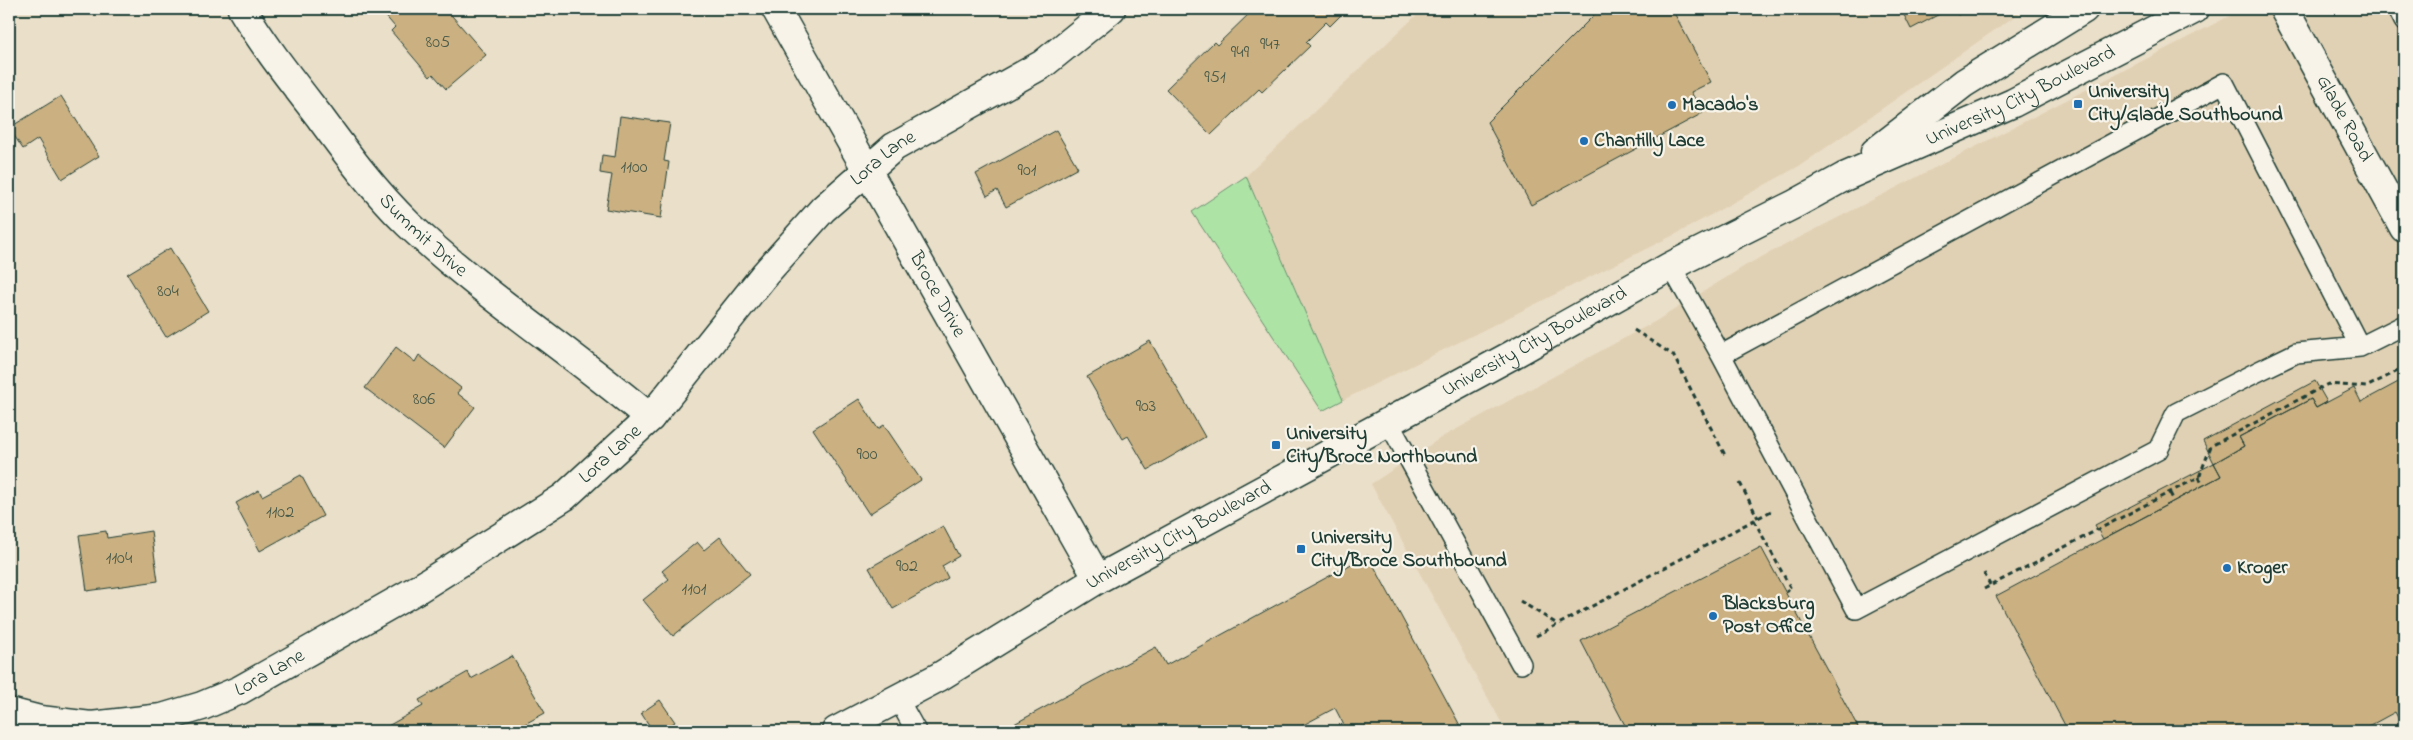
<svg xmlns="http://www.w3.org/2000/svg" width="2413" height="740" viewBox="0 0 2413 740" font-family="'Indie Flower',sans-serif">
<rect width="100%" height="100%" fill="#eadfc9"/>
<filter id="ink" filterUnits="userSpaceOnUse"><feTurbulence type="fractalNoise" baseFrequency=".02" numOctaves="2"/><feDisplacementMap in="SourceGraphic" scale="10" xChannelSelector="R" yChannelSelector="G"/><feConvolveMatrix kernelMatrix="1 2 1 2 8 2 1 2 1" color-interpolation-filters="sRGB"/></filter>
<g filter="url(#ink)">
<path fill="#e1d1b4" d="M1423,9H2025L1801,165L1678,233L1343,400L1246,176Z
M2243,9H2404V731H1506L1371,484L1442,437L1656,321L1748,264Z"/>
<path fill="#aee3a6" stroke="#66906d" d="M1246,176L1343,400L1322,411L1192,212Z"/>
<path fill="#cbb182" stroke="#1f3d34" d="M388,9H446L486,55L446,89L433,74L430,77L391,31L395,27L383,13Z
M907,9H919L910,14Z
M1254,9H1347L1330,26L1326,22L1306,42L1310,46L1262,92L1259,89L1211,135L1166,89L1214,42L1217,45Z
M1600,9H1672L1711,82L1691,92L1703,113L1531,205L1487,122Z
M1901,9H1949L1911,29Z
M1955,9H1969L1958,15Z
M61,96L99,156L62,179L38,139L23,149L9,128Z
M620,116L670,123L664,161L669,162L661,218L606,209L612,175L600,173L602,155L615,157Z
M1056,130L1078,168L1006,207L997,190L987,196L976,174Z
M170,248L208,311L166,337L127,274Z
M1150,341L1205,437L1148,470L1128,436L1123,439L1087,377Z
M396,347L415,362L419,355L461,388L457,393L475,407L444,448L365,388Z
M2404,379V729L2395,712L2360,731H2068L1996,596L2221,476L2214,463L2244,446L2239,437L2311,399L2316,408L2354,388L2361,402Z
M2315,381L2327,402L2316,408L2311,399L2239,437L2244,446L2214,463L2203,441Z
M859,399L878,429L884,425L921,480L869,514L813,429Z
M2214,463L2221,476L2103,539L2095,525Z
M301,475L323,516L260,551L238,510L239,508L236,503L259,490L262,496Z
M943,526L959,556L942,566L948,578L893,609L869,568Z
M106,531L107,538L151,531L158,581L87,591L79,535Z
M720,537L750,574L673,636L643,600L669,579L662,571L697,542L704,550Z
M1761,547L1860,731H1628L1581,641Z
M1368,555L1463,731H1347L1335,708L1292,731L1003,730L1156,647L1166,665Z
M512,656L545,713L512,731H496L491,723L476,731H391L388,726L423,706L419,700L468,672L471,679Z
M660,700L675,722L661,731H653L641,713Z"/>
<g fill="none" stroke-linecap="round" stroke-linejoin="round">
<defs>
<path id="lane" d="M2398,9L2404,21
M1671,266L1721,355L1856,609L2158,450L2176,413L2259,371L2296,353L2360,347L2404,325
M1721,355L2224,83L2360,347
M1388,421L1521,664
M897,697L916,731"/>
<g id="street">
<path id="s1" d="M242,9C264,46 292,81 319,116C347,154 374,191 408,224C483,295 571,351 650,418"/>
<path id="s2" d="M776,9L1098,579"/>
<path id="s3" d="M9,712L40,720L91,726L162,718L202,706L240,690L418,589L564,497L650,418L765,274L823,209L894,147L1043,64L1111,9"/>
</g>
<g id="secondary">
<path id="s4" d="M2284,9L2404,228"/>
<path d="M1875,152L1964,83L2084,9"/>
<path id="s5" d="M836,731L939,677L1098,579L1512,355L1671,266L1795,204L1844,177L2013,103L2195,9"/>
</g>
</defs>
<use href="#lane" stroke="#1f3d34" stroke-width="22"/>
<use href="#street" stroke="#1f3d34" stroke-width="31"/>
<use href="#secondary" stroke="#1f3d34" stroke-width="31"/>
<path stroke="#1f3d34" stroke-width="3" stroke-dasharray="5 4" stroke-linecap="butt" d="M1634,330L1673,355L1726,457
M2199,477L2203,486
M1740,483L1758,518
M2170,493L2174,501
M1754,520L1791,589L1786,592
M1984,573L1990,585
M1984,589L2199,477L2211,446L2328,384L2366,387L2404,368
M1520,601L1557,624
M1536,636L1773,510"/>
<use href="#lane" stroke="#f7f3e8" stroke-width="19"/>
<use href="#street" stroke="#f7f3e8" stroke-width="28"/>
<use href="#secondary" stroke="#f7f3e8" stroke-width="28"/>
</g>
</g>
<g fill="#1f6fb2" stroke="#f7f3e8" stroke-width="2">
<rect x="2073" y="99" width="10" height="10" rx="2.5"/>
<circle cx="1672" cy="105" r="5"/>
<circle cx="1584" cy="141" r="5"/>
<rect x="1271" y="440" width="10" height="10" rx="2.5"/>
<rect x="1296" y="544" width="10" height="10" rx="2.5"/>
<circle cx="2227" cy="568" r="5"/>
<circle cx="1713" cy="616" r="5"/>
</g>
<g text-anchor="middle" dominant-baseline="central" stroke-width="4.5" stroke-linejoin="round" paint-order="stroke">
<g font-size="18" fill="#4a5a48">
<text x="438" y="43">805</text>
<text x="1270" y="45">947</text>
<text x="1240" y="53">949</text>
<text x="1215" y="78">951</text>
<text x="634" y="168">1100</text>
<text x="1027" y="171">901</text>
<text x="168" y="292">804</text>
<text x="424" y="400">806</text>
<text x="1146" y="407">903</text>
<text x="867" y="455">900</text>
<text x="280" y="513">1102</text>
<text x="119" y="559">1104</text>
<text x="907" y="567">902</text>
<text x="694" y="590">1101</text>
</g>
<g font-size="20" font-weight="bold" fill="#1f3d34" stroke="#f7f3e8" text-anchor="start">
<text x="2088" y="92">University<tspan x="2088" dy="23">City/Glade Southbound</tspan></text>
<text x="1682" y="105">Macado's</text>
<text x="1594" y="141">Chantilly Lace</text>
<text x="1286" y="434">University<tspan x="1286" dy="23">City/Broce Northbound</tspan></text>
<text x="1311" y="538">University<tspan x="1311" dy="23">City/Broce Southbound</tspan></text>
<text x="2237" y="568">Kroger</text>
<text x="1723" y="604">Blacksburg<tspan x="1723" dy="23">Post Office</tspan></text>
</g>
<g font-size="20" fill="#1f3d34" stroke="#f7f3e8">
<text stroke="none"><textPath href="#s5" startOffset="1345">University City Boulevard</textPath></text>
<text stroke="none"><textPath href="#s4" startOffset="125">Glade Road</textPath></text>
<text stroke="none"><textPath href="#s3" startOffset="1082">Lora Lane</textPath></text>
<text stroke="none"><textPath href="#s1" startOffset="291">Summit Drive</textPath></text>
<text stroke="none"><textPath href="#s2" startOffset="328">Broce Drive</textPath></text>
<text stroke="none"><textPath href="#s5" startOffset="800">University City Boulevard</textPath></text>
<text stroke="none"><textPath href="#s3" startOffset="678">Lora Lane</textPath></text>
<text stroke="none"><textPath href="#s5" startOffset="395">University City Boulevard</textPath></text>
<text stroke="none"><textPath href="#s3" startOffset="272">Lora Lane</textPath></text>
</g>
</g>
<rect width="2413" height="740" fill="none" stroke="#f7f3e8" stroke-width="30"/>
<rect x="15" y="15" width="2383" height="710" fill="none" stroke="#1f3d34" stroke-width="2" filter="url(#ink)"/>
</svg>
